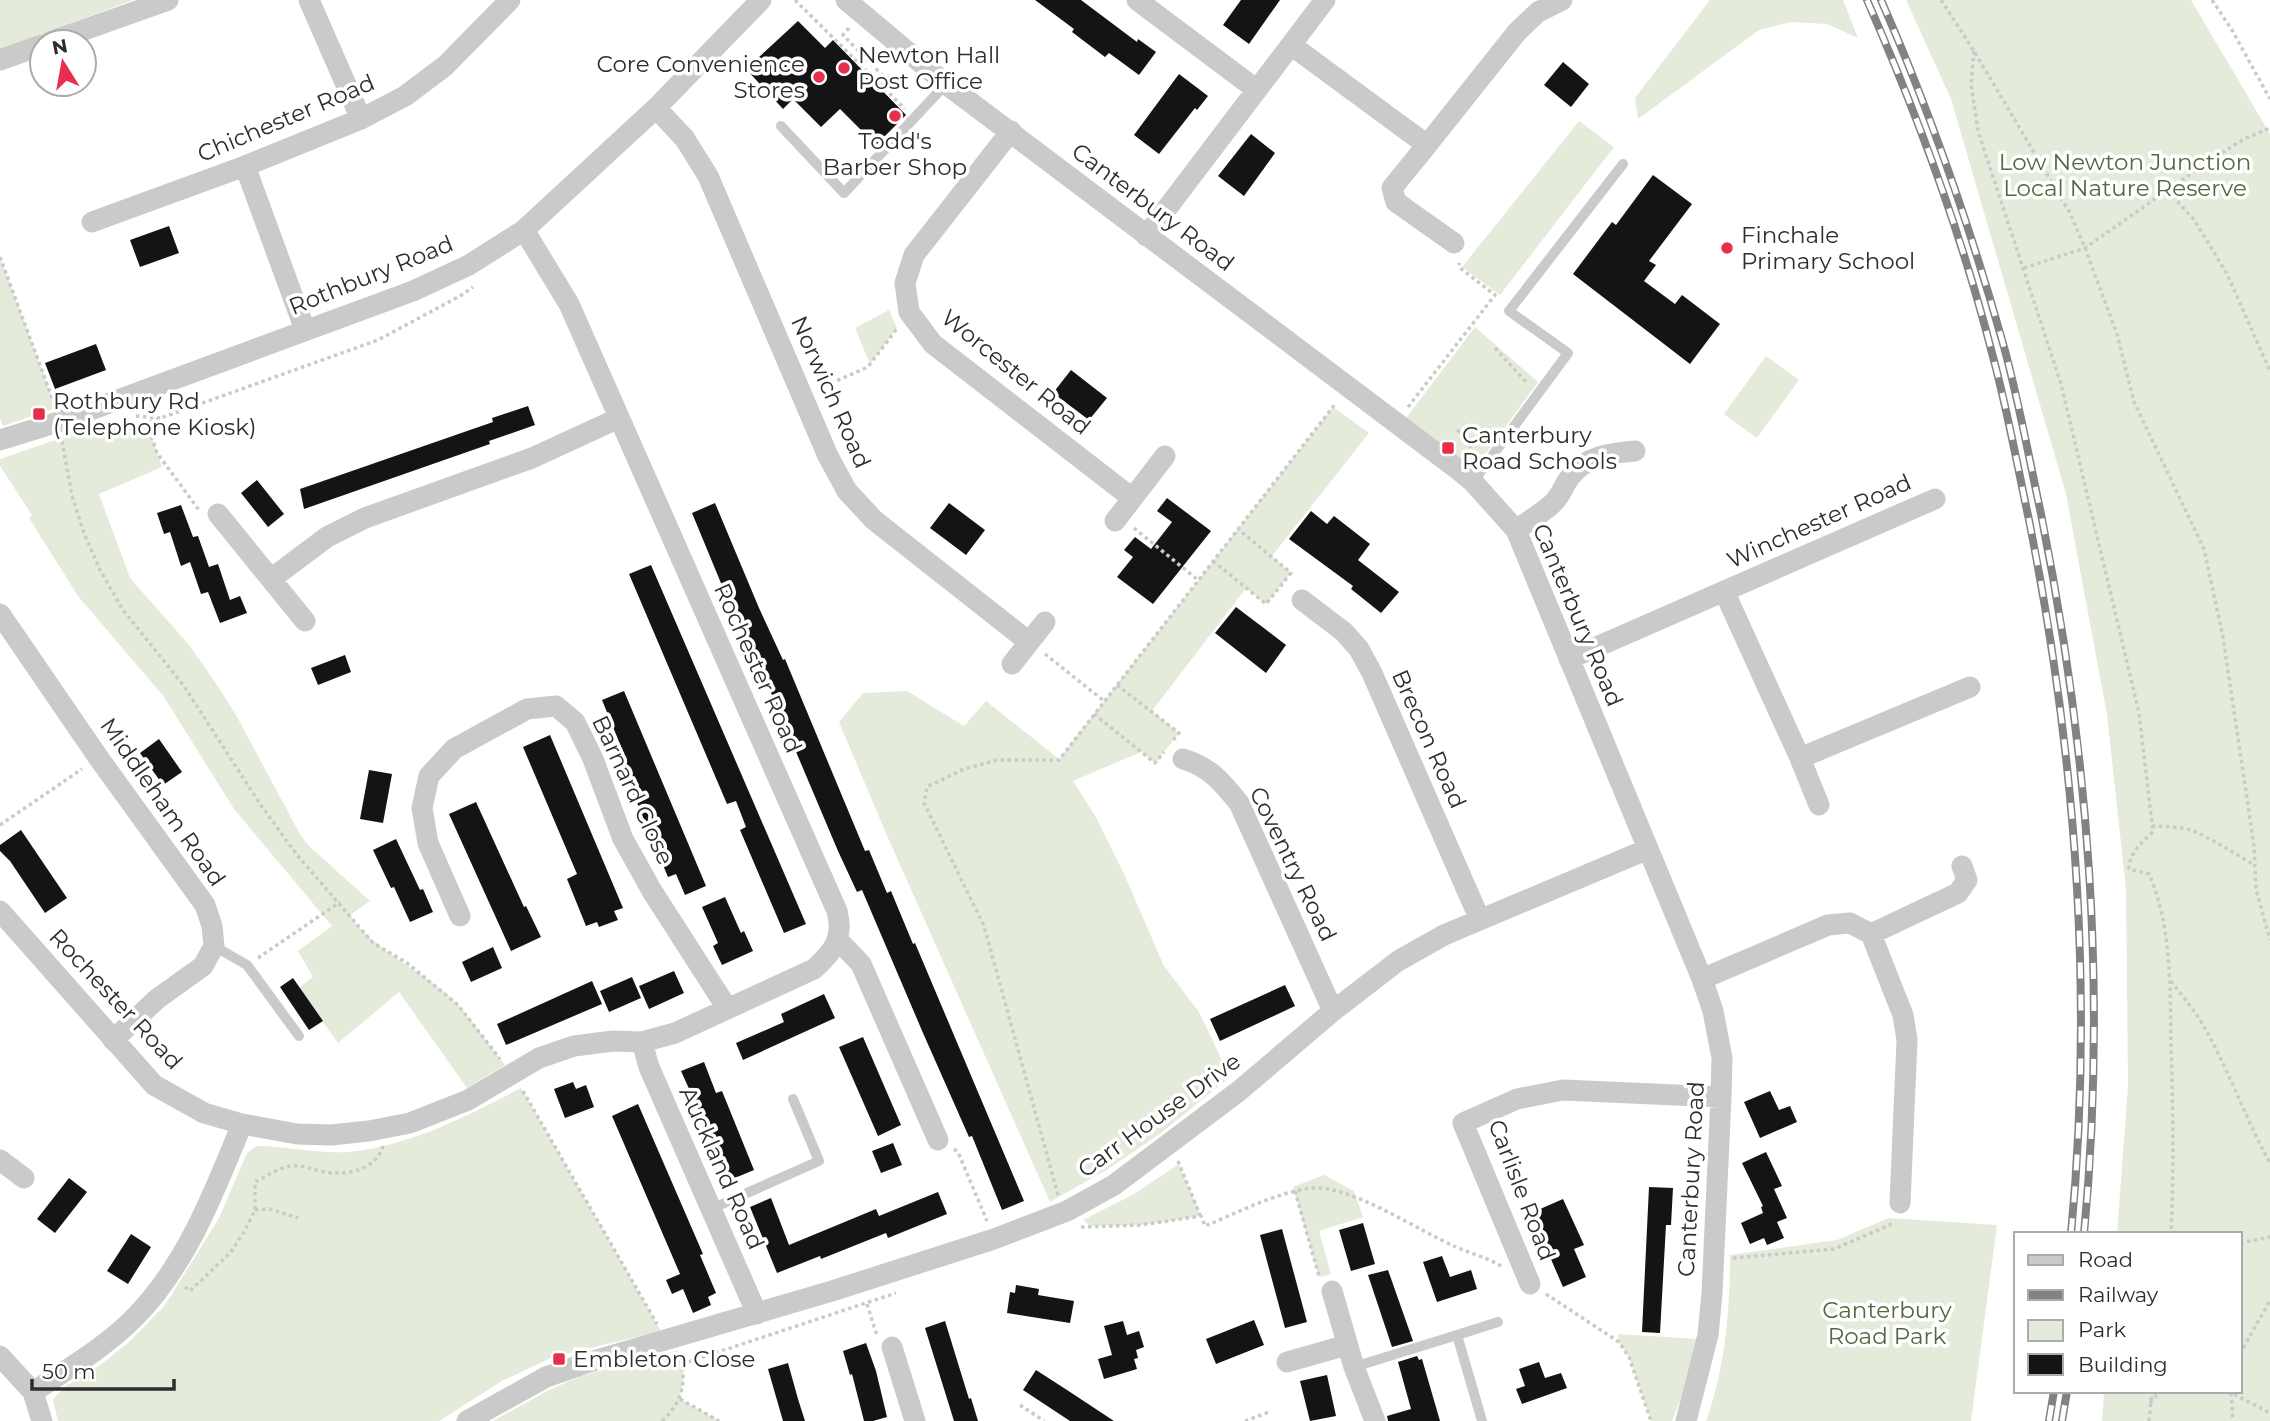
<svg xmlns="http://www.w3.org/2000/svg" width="2270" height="1421" viewBox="0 0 2270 1421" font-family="Montserrat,sans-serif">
<rect width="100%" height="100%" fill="#fff"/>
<path fill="#e5ebda" d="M0,0H133L0,50Z
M1710,0H1843L1858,38L1827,24L1791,22L1759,30L1638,119L1635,98Z
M1906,0H2191L2270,134V1421H2102L2104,1391H2240V1234H2117L2128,1085L2126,889L2107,715L2066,494L1951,99Z
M1579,121L1614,147L1500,295L1462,267Z
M0,257L56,408L3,426L0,419Z
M889,310L897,328L870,364L855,328Z
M1475,327L1538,382L1474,470L1406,418Z
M1766,356L1799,380L1757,438L1724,414Z
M1333,407L1369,433L1272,556L1291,573L1266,604L1246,588L1152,711L1179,733L1155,763L1141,752L1073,781L1097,819L1124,874L1164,966L1199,1012L1230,1077L1161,1133L1108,1169L1050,1202L885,831L839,722L863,693L907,691L964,726L986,701L1059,759Z
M147,423L162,467L99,494L130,578L190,646L213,679L236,715L301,836L309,846L370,901L350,915C375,953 426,971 458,1005C475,1023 489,1046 505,1065L467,1088L399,992L338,1043L299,988L313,977L298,951L332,926L234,809L164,697L78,596L29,518L32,515L0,466V459L82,431Z
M521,1088L661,1331L553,1357L502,1381L439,1421H58L53,1400L64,1387L99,1366L129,1342L165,1305L219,1218L247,1153L256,1146C287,1146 317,1154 348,1152C410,1146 467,1116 521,1088Z
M1179,1164L1201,1216L1141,1225L1090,1226L1083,1220L1134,1194Z
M1324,1175L1354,1191L1363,1217L1319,1231L1331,1274L1319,1277L1293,1187Z
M1889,1218L1997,1225L1971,1421H1706C1725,1369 1730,1310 1730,1255L1837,1240Z
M1618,1334L1698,1339L1683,1393L1672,1421H1651L1629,1357L1619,1342Z
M678,1350L684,1375L680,1399L719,1421H493L549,1390L581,1376Z"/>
<path fill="#141414" d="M1035,0H1081L1137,42L1138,39L1156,52L1139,75L1109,53L1105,57L1072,32L1074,29Z
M1241,0H1280L1249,44L1223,25Z
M798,21L825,48L833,40L906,115L876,145L840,109L821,127L793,99L783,109L746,69Z
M1563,62L1589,84L1571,107L1544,85Z
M1179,74L1208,96L1197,110L1195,108L1159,154L1134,135Z
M1251,134L1275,153L1244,196L1218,176Z
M1653,175L1692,204L1649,261L1656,265L1644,281L1675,304L1682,295L1720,324L1690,364L1573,274L1612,222L1616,225Z
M169,226L179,253L140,267L130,240Z
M96,344L106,370L55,389L45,363Z
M1071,370L1107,398L1089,420L1053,393Z
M528,406L535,425L489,441L490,444L304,509L300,489L493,422L492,418Z
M257,480L284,514L268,527L241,493Z
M1167,498L1211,531L1153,604L1117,577L1133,557L1124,550L1135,537L1151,549L1172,522L1157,511Z
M715,503L759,608L783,660L785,659L865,851L869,850L887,893L891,891L913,944L915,943L1024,1201L1002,1210L972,1136L969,1137L923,1033L862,890L857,892L838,851L758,662L756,663L735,617L692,513Z
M949,503L985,530L966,555L930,528Z
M181,505L193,537L198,536L209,567L218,564L230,600L240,596L247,613L220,623L208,592L201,594L190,562L181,566L170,532L164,534L157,513Z
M1311,511L1327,524L1334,516L1370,544L1358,560L1399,592L1381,613L1351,589L1353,586L1289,539Z
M651,565L806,924L784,933L740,830L746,827L736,801L727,804L629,574Z
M1236,607L1286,645L1266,673L1215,633Z
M345,655L351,672L318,685L311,668Z
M624,691L706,886L685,895L676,874L668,877L618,757L624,754L602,700Z
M550,735L623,908L614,911L618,920L599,927L597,922L586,926L567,879L577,874L523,747Z
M159,739L182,772L163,785L140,753Z
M369,770L392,774L383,823L360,819Z
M476,802L524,907L526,906L541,937L511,951L449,814Z
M21,830L67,898L45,913L10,861L0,851V845Z
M396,839L420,890L423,889L433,912L410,922L394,887L391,888L373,850Z
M725,897L741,933L744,931L753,951L722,965L713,946L718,943L702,907Z
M493,947L502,968L471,982L462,962Z
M674,971L684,993L649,1009L639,986Z
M632,977L641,998L609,1012L600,991Z
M293,978L323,1021L309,1030L280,987Z
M592,981L602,1004L506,1045L497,1024Z
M1285,985L1295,1006L1220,1041L1210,1019Z
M824,994L835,1018L743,1060L736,1043L784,1022L781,1014Z
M863,1037L901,1125L878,1136L839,1047Z
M704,1062L716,1093L722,1091L754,1170L730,1180L681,1071Z
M573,1082L576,1089L586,1085L594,1107L565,1118L554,1089Z
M1770,1091L1779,1110L1790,1106L1797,1122L1760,1138L1744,1102Z
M638,1104L703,1254L700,1255L716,1293L708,1297L711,1305L693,1313L683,1289L672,1294L666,1280L680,1274L612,1116Z
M893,1143L902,1165L881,1173L872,1151Z
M1766,1152L1782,1186L1774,1189L1787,1218L1777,1222L1784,1238L1767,1245L1764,1238L1750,1244L1741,1223L1763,1213L1761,1207L1763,1206L1742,1163Z
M69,1178L87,1192L55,1233L37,1219Z
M1649,1187L1673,1188L1671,1225H1666L1660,1333L1642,1332Z
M938,1192L947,1214L888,1238L886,1233L821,1259L820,1256L777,1273L750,1207L771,1198L789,1245L876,1209L879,1216Z
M1563,1199L1584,1245L1574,1249L1586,1277L1563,1287L1531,1213Z
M1363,1223L1375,1264L1351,1271L1339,1230Z
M1282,1229L1307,1322L1285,1328L1260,1235Z
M131,1234L151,1247L128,1284L107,1271Z
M1442,1256L1450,1277L1471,1270L1477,1289L1437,1302L1423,1262Z
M1388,1270L1413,1341L1392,1347L1368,1275Z
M1016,1285L1039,1289L1038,1295L1074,1301L1070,1323L1007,1313L1010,1292L1015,1293Z
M1254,1320L1264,1345L1216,1364L1206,1339Z
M945,1321L969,1399L971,1398L978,1421H954L925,1328Z
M1123,1321L1127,1335L1139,1331L1144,1347L1136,1350L1138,1358L1134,1359L1137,1369L1104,1379L1098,1359L1112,1355L1104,1326Z
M866,1343L876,1371L887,1417L873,1421H864L852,1374L850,1375L843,1351Z
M1417,1356L1419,1360L1422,1359L1440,1421H1388L1387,1416L1411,1409L1398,1362Z
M1539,1362L1545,1378L1561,1373L1567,1388L1522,1404L1516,1389L1525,1386L1519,1369Z
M788,1363L798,1399L805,1421H783L768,1369Z
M1036,1370L1067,1390L1114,1421H1070L1023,1390Z
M1327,1375L1336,1416L1310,1421L1300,1381Z"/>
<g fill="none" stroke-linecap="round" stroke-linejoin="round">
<path stroke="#cacaca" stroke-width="3.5" stroke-dasharray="3.5 3.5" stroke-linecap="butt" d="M795,0L905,109
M1941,0L1974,51L2070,213L2085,248L2117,334L2134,402L2204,549L2223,637L2254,846L2256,890L2270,940
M2212,0L2232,30L2270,99
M849,28L843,35L887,80L882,86
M1974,51L1971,84L1978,131L2061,384L2139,713L2153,832C2142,842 2129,853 2129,869L2149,874C2172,927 2170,988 2171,1045C2173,1108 2174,1170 2171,1234
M2168,191L2195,221L2227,274L2270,371
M0,257L54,403
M2024,268L2085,248L2209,161L2244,139L2270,128
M1495,348L1527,383
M818,389L868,367L898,327
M1408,407L1495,295L1460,268L1459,263
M136,416L160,418
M147,423L157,453L199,510
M101,429L147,423L378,340L460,296L473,287
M1457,430L1469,438L1471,453
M62,441L72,496L84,533L100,570L123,610L184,686L260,804L297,855L373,943L407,963L458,1005L500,1059
M1134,528L1198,580
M1213,561L1266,604L1291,573L1238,529
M1045,654L1104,701
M1117,685L1179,733L1171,743
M1094,714L1155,763L1164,752
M0,825L82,769
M2152,826C2166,827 2184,826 2196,832C2216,842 2235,853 2254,865
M258,958L340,902
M2171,981C2183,997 2197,1013 2206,1030C2230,1073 2246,1120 2270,1163
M523,1091L657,1324
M954,1149L958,1152L987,1221
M1178,1161L1200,1215
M1295,1191L1319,1276
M1058,1195L984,926L924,803L927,787L964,769L997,760H1059L1336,403
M255,1210L270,1209L298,1218
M1081,1227L1141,1225L1201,1216L1205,1226C1237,1213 1277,1192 1312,1188C1351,1185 1419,1231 1456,1247C1472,1254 1486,1257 1501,1266
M2240,1243L2270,1237
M1733,1258L1834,1249L1890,1225L1892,1221
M185,1287L190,1291L231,1252L244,1232L255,1210V1182C265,1177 278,1168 290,1166C304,1164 320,1173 334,1173C354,1174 377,1167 383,1146
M1546,1294L1619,1342L1629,1357L1651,1421
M867,1304L877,1336
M2240,1354L2270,1300
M682,1364L896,1293
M2228,1391L2270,1413
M2231,1393L2233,1421
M680,1399L719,1421
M2150,1403L2160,1391
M1020,1405L1044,1421
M662,1421C682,1402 687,1383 680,1357
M1245,1421L1269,1412
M2149,1421L2152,1391"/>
<path stroke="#cacaca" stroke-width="10" d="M781,126L844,193L946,84
M1473,482L1568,353L1509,311L1623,164
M214,946L247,965L299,1036
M711,1209L819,1161L793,1099
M1457,1335L1498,1322
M1354,1367L1457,1335L1482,1421"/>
<path stroke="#cacaca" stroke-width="21" d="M309,0L361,119
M846,0L946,84L1456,468L1473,482L1516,530L1702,979L1713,1011L1722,1058L1721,1097L1712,1293L1708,1335L1686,1421
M1137,0L1257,90
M50,42L168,0
M1291,45L1427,145L1517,32L1538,12L1562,0
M0,60L42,45
M656,108L685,139L708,176L828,456L847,491L874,520L1029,642
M1011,131L914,255L905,283L909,312L933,344L1132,498
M1427,145L1392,188L1396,202L1454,243
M245,166L305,330
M92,222L245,166L361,119L405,96L445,66L510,0
M1146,236L1325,0
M0,440L58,422L413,291L469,265L524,230L656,108L761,0
M218,514L305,621
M1115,521L1165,456
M1516,530C1527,522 1541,514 1552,504C1561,496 1563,486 1570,477C1585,456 1612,453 1635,451
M271,579L327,537L365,518L532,458L619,418
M1724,591L1800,758L1970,687
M1302,600L1344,632L1359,649L1372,673L1480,920
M0,614L98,757L205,905L212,926L214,946L203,966L157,999L113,1040
M1569,659L1935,499
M1012,664L1045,622
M1800,758L1819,805
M1183,759C1210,767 1222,782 1239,803L1333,1011
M0,911L154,1085L204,1113L242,1124L297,1134L331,1135L369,1131L410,1123L468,1100L539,1058L574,1046L613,1041L642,1042L675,1033L814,969C834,951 844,938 837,911L569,304L524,230
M460,916L428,843L422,808L429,776L454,749L527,709L556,706L575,722L593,759L623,839L652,891L727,1008
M1871,934L1958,893L1967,880L1962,866
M838,940L861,964L938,1140
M1702,979L1828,925L1850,923L1871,934L1903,1015L1907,1040L1900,1203
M642,1042L649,1067L757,1314
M0,1160L24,1178
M1530,1284L1463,1123L1517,1099L1563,1090L1721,1097
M1332,1291L1354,1367L1375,1421
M892,1347L915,1421
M0,1356L33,1392L42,1421
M1287,1362L1347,1345
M33,1392C69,1368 106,1347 136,1316C187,1264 215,1190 242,1124
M467,1421L546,1377L583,1364L832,1291L994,1239L1067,1211L1114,1185L1239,1091L1333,1011L1398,961L1444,935L1648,849"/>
<defs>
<path id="rail" d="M1867,0C1917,114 1961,232 1992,353C2007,408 2017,464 2029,520C2076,755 2094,994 2071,1234
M1881,0C1930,112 1971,229 2004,347C2019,402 2029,458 2041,514C2089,754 2107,990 2084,1234
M2049,1421L2054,1391
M2062,1421L2067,1391"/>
</defs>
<use href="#rail" stroke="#828282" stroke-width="8"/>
<use href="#rail" stroke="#fff" stroke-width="5" stroke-dasharray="16" stroke-linecap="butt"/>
</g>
<g fill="#e52f4c" stroke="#fff" stroke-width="2.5">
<circle cx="844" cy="68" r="7"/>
<circle cx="819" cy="77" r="7"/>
<circle cx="895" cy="116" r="7"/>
<circle cx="1727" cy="248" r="7"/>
<rect x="32" y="407" width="14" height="14" rx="3.5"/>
<rect x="1441" y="441" width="14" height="14" rx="3.5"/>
<rect x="552" y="1352" width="14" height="14" rx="3.5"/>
</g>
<g text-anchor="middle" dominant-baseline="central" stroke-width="7" stroke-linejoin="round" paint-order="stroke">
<g font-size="23" fill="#2d2d2d" stroke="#fff" text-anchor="start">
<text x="858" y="55">Newton Hall<tspan x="858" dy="26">Post Office</tspan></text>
<text x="805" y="64" text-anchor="end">Core Convenience<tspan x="805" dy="26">Stores</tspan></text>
<text x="895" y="141" text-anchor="middle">Todd's<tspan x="895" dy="26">Barber Shop</tspan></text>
<text x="1741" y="235">Finchale<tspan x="1741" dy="26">Primary School</tspan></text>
<text x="53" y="401">Rothbury Rd<tspan x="53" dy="26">(Telephone Kiosk)</tspan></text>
<text x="1462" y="435">Canterbury<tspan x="1462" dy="26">Road Schools</tspan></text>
<text x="573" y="1359">Embleton Close</text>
</g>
<g font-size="23" fill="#2d2d2d" stroke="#fff">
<text transform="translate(286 118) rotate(-23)">Chichester Road</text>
<text transform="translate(1153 207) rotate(37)">Canterbury Road</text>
<text transform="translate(371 275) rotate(-22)">Rothbury Road</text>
<text transform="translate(1016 372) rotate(39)">Worcester Road</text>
<text transform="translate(831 392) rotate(66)">Norwich Road</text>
<text transform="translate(1819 521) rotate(-24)">Winchester Road</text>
<text transform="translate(1578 615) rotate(67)">Canterbury Road</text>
<text transform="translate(758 668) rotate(66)">Rochester Road</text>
<text transform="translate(1429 739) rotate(66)">Brecon Road</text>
<text transform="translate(633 790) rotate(65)">Barnard Close</text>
<text transform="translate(163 802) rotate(55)">Middleham Road</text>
<text transform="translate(1293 864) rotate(64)">Coventry Road</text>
<text transform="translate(116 999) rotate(47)">Rochester Road</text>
<text transform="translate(1159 1115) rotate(-36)">Carr House Drive</text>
<text transform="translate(722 1168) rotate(66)">Auckland Road</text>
<text transform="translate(1691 1179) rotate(-87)">Canterbury Road</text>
<text transform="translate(1522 1190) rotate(69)">Carlisle Road</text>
</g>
<g font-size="23" fill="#54683b" stroke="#fff">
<text x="2125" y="162">Low Newton Junction<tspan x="2125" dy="26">Local Nature Reserve</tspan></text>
<text x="1887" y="1310">Canterbury<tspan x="1887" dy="26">Road Park</tspan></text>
</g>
</g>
<rect x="2014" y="1232" width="228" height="161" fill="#ffffff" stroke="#ababab" stroke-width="2"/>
<rect x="2028" y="1255" width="35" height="10" fill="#cacaca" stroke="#ababab" stroke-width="2"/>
<text x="2078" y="1267" font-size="21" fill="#2d2d2d">Road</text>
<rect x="2028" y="1290" width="35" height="10" fill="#828282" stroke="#ababab" stroke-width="2"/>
<text x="2078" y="1302" font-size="21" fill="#2d2d2d">Railway</text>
<rect x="2028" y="1320" width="35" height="21" fill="#e5ebda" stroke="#ababab" stroke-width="2"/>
<text x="2078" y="1337" font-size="21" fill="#2d2d2d">Park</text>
<rect x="2028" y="1354" width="35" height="21" fill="#141414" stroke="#ababab" stroke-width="2"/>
<text x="2078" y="1372" font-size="21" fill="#2d2d2d">Building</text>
<g transform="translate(63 63) rotate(349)"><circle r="33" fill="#ffffff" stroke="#ababab" stroke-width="2"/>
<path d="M0-5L12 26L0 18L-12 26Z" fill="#e52f4c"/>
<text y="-10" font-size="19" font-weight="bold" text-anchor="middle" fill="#2d2d2d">N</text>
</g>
<path d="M32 1379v10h142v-10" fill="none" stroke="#2d2d2d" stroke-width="3.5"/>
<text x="42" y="1379" font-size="21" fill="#2d2d2d" stroke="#ffffff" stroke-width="5" paint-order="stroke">50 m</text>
</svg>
